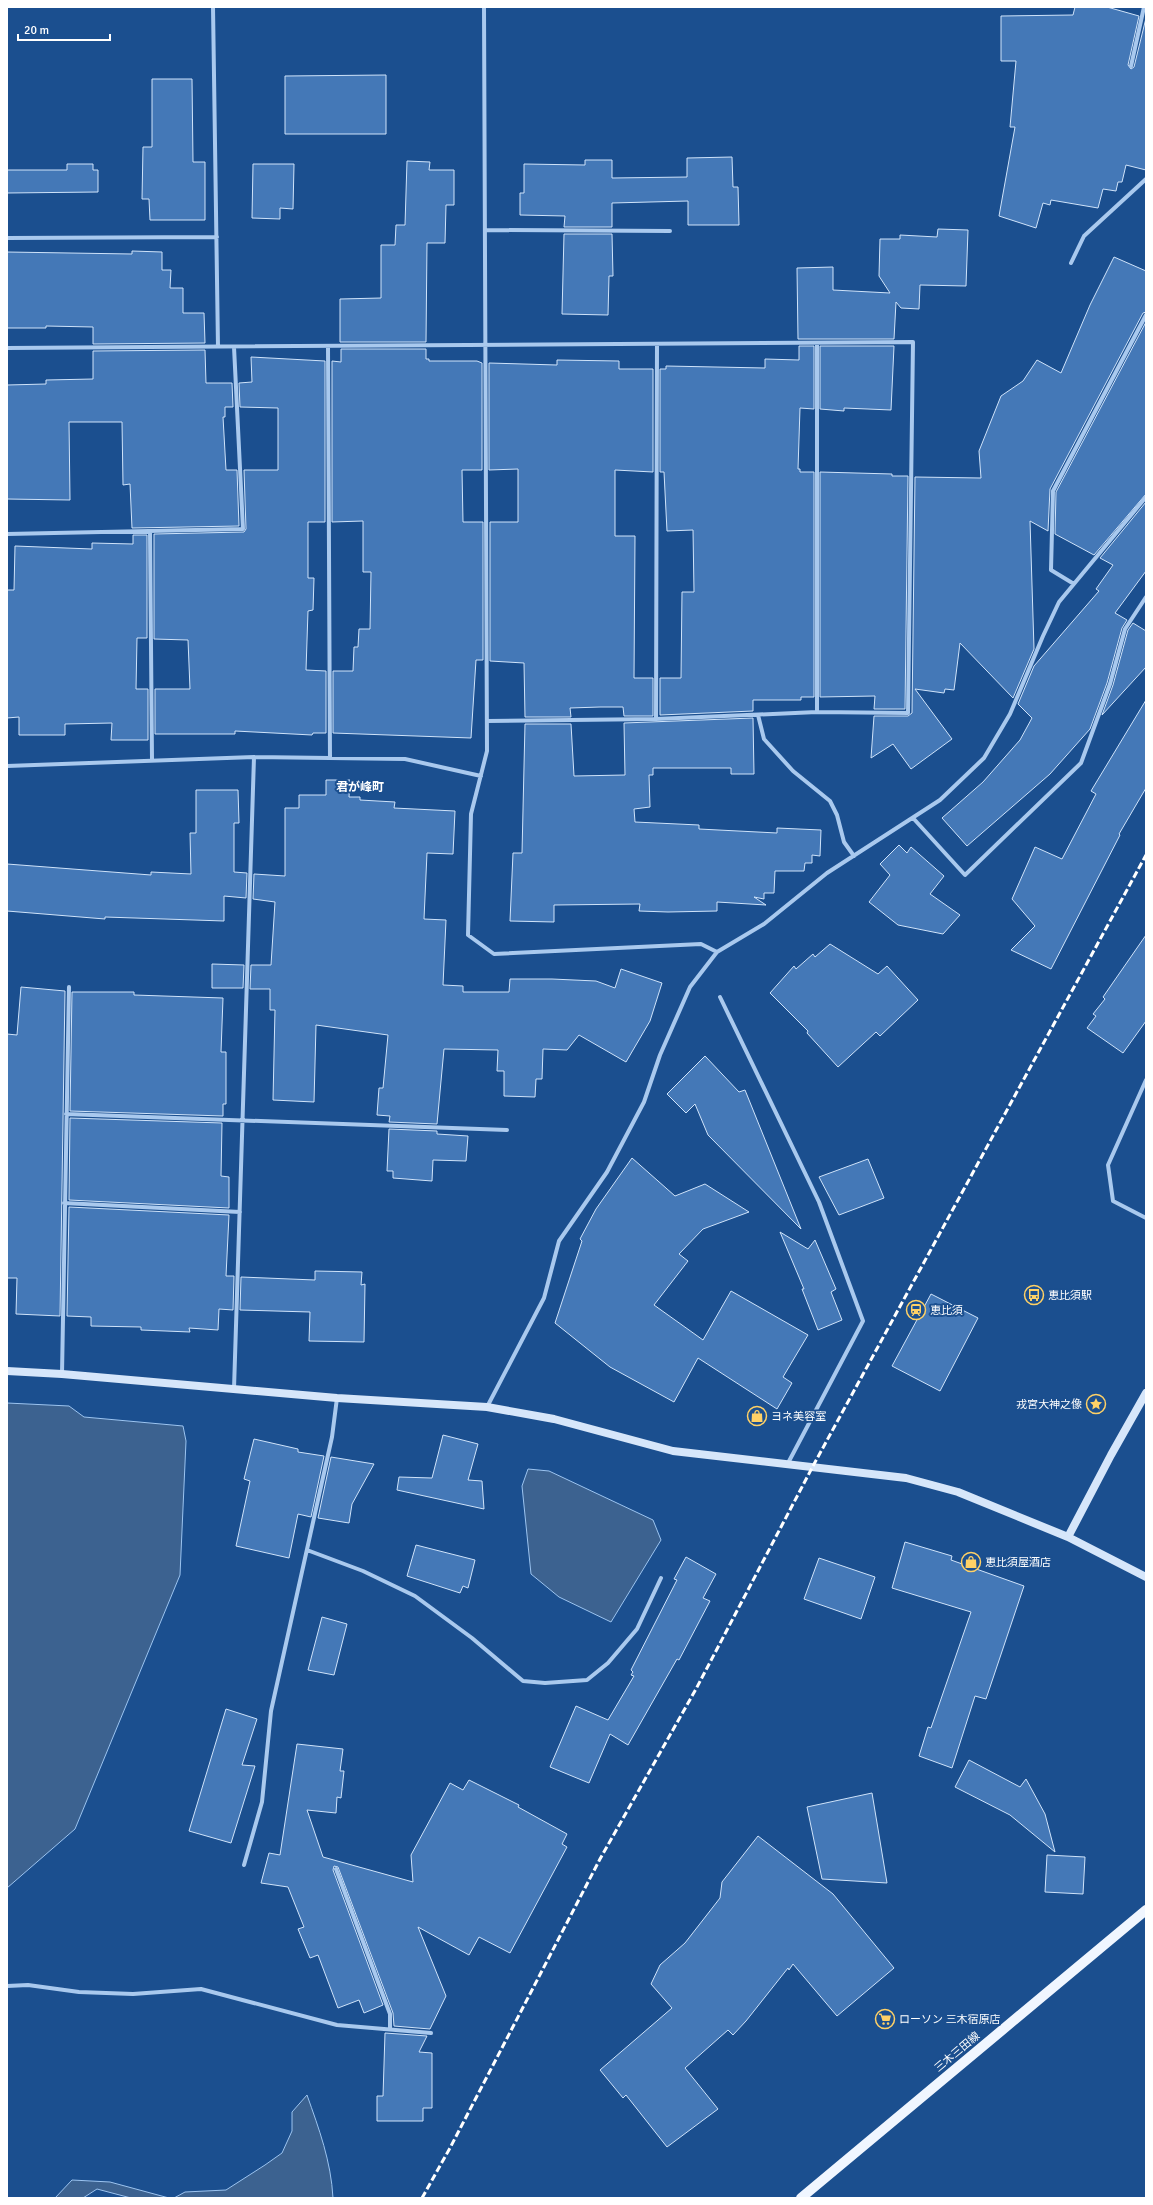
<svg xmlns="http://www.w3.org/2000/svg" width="1153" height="2205" viewBox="0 0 1153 2205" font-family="Signika,'Noto Sans JP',sans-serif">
<rect width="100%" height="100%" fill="#1b4f8f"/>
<path fill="#3c6290" stroke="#9cc4f0" d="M7,1403L69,1406L84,1417L183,1426L186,1441L180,1575L75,1829L7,1888Z
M528,1469L549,1471L653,1520L661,1540L611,1622L559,1597L531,1574L522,1486Z
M307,2095C319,2129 331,2161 333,2198H174L185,2192L226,2190L265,2165L282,2153L292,2131V2112Z
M72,2180L110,2182L169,2198H131L97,2189L83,2198H55Z"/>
<path fill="#4478b7" stroke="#cfe3fa" d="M1075,7H1107L1139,16L1128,65L1131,69L1134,67L1146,18V170L1126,165L1122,182H1118L1116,191L1103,189L1098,208L1051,200L1050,205L1043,203L1036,228L999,216L1015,127H1010L1016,61H1001V16L1073,15Z
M386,75V134H285V76Z
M152,79H192L193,162H205V220H150L149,199H142L143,147H152Z
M732,157L733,187H738L739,225H688V201L612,203V227H564L565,216L520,215V193H524V164L585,165V160H612V178L687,177V158Z
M407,161L430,162L429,170H454V205H446L445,243H427L426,342H340V299L381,298V245H395L396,225H405Z
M67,164H93V170H98V192L7,193V170H67Z
M253,164H294L293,209L280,208V219L252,218Z
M938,229L968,230L966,286L920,285L919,309L901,308L896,302L894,339H798L797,268L833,267V290L890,293L879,276L880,239H900V235L937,237Z
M564,234H612L613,276H609L608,315L562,314Z
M132,251L162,252V270H171L170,288H183V313H204L205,343L93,344V327L46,326V328H7V252L132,254Z
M1114,257L1146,271V312L1143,313L1050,489L1048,531L1030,521L1034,649L1013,698L960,643L954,690L945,689L944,693L915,689L952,739L911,769L893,744L871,758L874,716H908L912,713L915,477L981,478L979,451L1001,396L1023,381L1037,360L1061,373L1090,305Z
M1146,322V494L1094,555L1055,534L1056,492Z
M799,346H814V409L800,408L798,469H800V472H814V697H801V700H753V711L660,715V678H681L682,592H694L693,530L667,531L664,472H660V369H666V366L765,368V359L799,360Z
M820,346H894L891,410L844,408V411L820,409Z
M341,349H426V359H429V361H477L482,363V470H462L463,522H483V660H476L471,738L333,733V671H353L354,647H358L359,629H370L371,572H363V521L332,522V361L341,362Z
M205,350L206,383H232L233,407H225V417H223L226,470H237L239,526L132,528L130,484L123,485L122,422H69L70,500L7,499V385L46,384V380L93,379V351Z
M251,357L325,361V522H308V578H314L313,610L308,611L306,670L326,671V733H313L312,735L235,731V734H155V689H190L188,640L154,639V534L244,532L246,529L244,470H278V408L240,407L239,383L252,382Z
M557,360L619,361V369H653V472L615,470V536H635L634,678H653V716H624L623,707H600L570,708L571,717H525L524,663L490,661V522H518V469L489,470V363L557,365Z
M820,472L892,474V476H908L905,709H874L875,696L820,697Z
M1146,502V571L1115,613L1127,620L1122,628L1107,683L1090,729L1050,774L967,846L942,818L983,782L1020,740L1032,718L1018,704L1034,666L1099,591L1096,589L1113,565L1100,558Z
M133,535H147V638H137L136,689H148V740H111L112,723L65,724V735H19V717L7,718V590H14L15,546L92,549V543L133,544Z
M1133,623L1146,631V667L1102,715L1113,685L1128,630Z
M1146,700V788L1119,834L1120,835L1051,969L1011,950L1035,926L1012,899L1035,847L1062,859L1096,794L1091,791Z
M753,718L754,774H731V768H653V775H649L650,807L634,809L635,822L699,825V829L777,833V828L821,830L820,856L812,855V863H805L804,871H775L774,893H764V899L754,897L766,905L717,902V911L668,912L639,911L640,904L554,905V922L510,921L513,853H522L525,724H571L574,776L625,775L624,723Z
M326,780H350L349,797H360V800L395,802L394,808L455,811L453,854L427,853L424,919L446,920L443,985L463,986V992H509L510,979H552L596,981L615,988L621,969L662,983L650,1021L626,1062L579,1035L567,1050L543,1049L542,1079H536L535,1097L504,1096V1071H497L498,1050L444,1049L437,1124L389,1122L390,1116L377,1115L379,1088H383L388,1035L316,1025L314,1102L273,1100L275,1010H270V989H250L251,965H271L275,902L253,899L254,874L285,876V808H299V795H326Z
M196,790H238L239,823H234V872L247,873L246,898L224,896V921L105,917V919L7,911V864L151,875V872L191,874L190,833H196Z
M899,845L907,853L911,847L944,876L930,894L960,915L943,934L898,925L869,902L890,875L880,864Z
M1146,935V1021L1123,1053L1087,1028L1096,1016L1093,1014L1105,999L1103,997Z
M830,944L878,974L887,966L918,1000L880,1036L876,1032L838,1067L807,1033L808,1031L770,993L794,966L796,969L813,954L815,957Z
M212,964L244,965L243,988H212Z
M21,987L65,991L60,1316L16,1314L17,1278H7V1034L17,1035Z
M72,992H134V995L223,998L221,1052H226V1104H223V1116L70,1111Z
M705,1056L739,1092L745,1090L801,1229L708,1135L695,1104L686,1113L667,1094Z
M70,1118L222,1123L221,1176L229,1177V1208L69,1200Z
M389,1129L437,1131V1134L468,1136L466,1161L433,1160L432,1181L393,1178V1171H387Z
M632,1158L675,1196L705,1184L749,1212L703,1229L679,1254L688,1261L654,1305L703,1340L731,1291L808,1335L783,1377L792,1383L777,1409L698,1358L674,1402L610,1367L555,1323L582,1241L580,1239L596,1209Z
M868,1159L884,1198L839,1215L819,1177Z
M69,1207L229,1215L226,1276H234L233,1310L219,1309L218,1330L189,1328L190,1332L141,1330V1327L91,1326V1317L67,1316Z
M780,1232L808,1249L815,1240L836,1289L831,1292L842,1320L818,1330L802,1289H804Z
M315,1271L362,1272L361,1285L365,1284L364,1342L309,1341L310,1312L240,1310L241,1277L315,1280Z
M931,1294L978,1318L940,1391L892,1366Z
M443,1435L478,1444L468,1480L482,1481L484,1509L397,1490L399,1477L432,1478Z
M254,1439L298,1449V1452L324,1456L311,1517L298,1514L289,1558L236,1546L250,1481L244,1479Z
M331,1457L374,1464L352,1504L349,1523L318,1518Z
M905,1542L952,1556L951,1560L1024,1586L986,1699L975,1696L952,1768L919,1756L928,1727L931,1728L971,1612L892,1588Z
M416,1545L475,1560L468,1588L463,1586L460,1593L407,1576Z
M686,1557L716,1574L703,1598L710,1601L679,1660L677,1659L628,1745L610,1734L589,1783L550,1767L576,1706L608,1720L634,1676L631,1675L633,1672L631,1670L677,1580L674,1579Z
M819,1558L875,1577L861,1619L804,1599Z
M322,1617L347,1624L334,1675L308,1670Z
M226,1709L257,1719L242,1765L255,1766L231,1843L189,1831Z
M297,1744L343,1749L340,1771H344L341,1798L337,1797L336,1813L307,1810L323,1857L413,1882L411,1855L450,1783L463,1790L469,1780L519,1805L518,1807L567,1834L562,1844L567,1847L510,1953L479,1937L469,1955L418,1927L446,1996L430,2029L394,2026L393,2013L338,1867L334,1866L333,1870L383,2005L364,2013L359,2000L338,2008L318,1955L310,1958L298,1929L304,1927L288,1887L261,1883L269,1853L280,1855Z
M969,1760L1020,1787L1026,1779L1045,1814L1055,1852L1010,1815L955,1787Z
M872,1793L887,1883L822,1879L807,1807Z
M758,1836L833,1894L894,1968L837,2016L793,1964L789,1970L788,1968L746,2021L733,2035L728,2030L685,2068L718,2109L667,2147L626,2095L623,2098L600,2070L672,2008L651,1984L660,1965L685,1943L720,1898L722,1882Z
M1047,1855L1085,1857L1083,1894L1045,1892Z
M385,2033L427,2036L419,2052L432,2053V2108H423V2121H377V2096H383Z"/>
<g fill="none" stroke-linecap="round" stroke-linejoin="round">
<path stroke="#a9c9ee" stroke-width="4" d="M213,7L218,347
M484,7L487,751L471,814L468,935L494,954L701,944L717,952
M1131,66L1144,7
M485,230L670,231
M7,238L217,237
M1071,263L1084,236L1146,179
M328,346L330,758
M7,348L913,342L908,713L817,712L656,719L487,721
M150,531L152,760
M7,534L243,529L234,347
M1074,584L1051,570L1053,491L1146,315
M817,712V343
M758,715L764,739L793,771L830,801L837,815L844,842L854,856
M656,719L657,344
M7,766L254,757L405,759L481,776
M913,818L965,875L1081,763L1110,684L1125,629L1146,597
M720,997L819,1202L863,1321L787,1465
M1146,1080L1108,1165L1113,1201L1146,1218
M66,1114L507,1130
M64,1203L240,1212
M62,1374L69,987
M234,1389L254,757
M487,1407L544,1298L559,1241L607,1172L644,1102L660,1055L690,987L717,952L764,924L827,873L940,800L984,758L1010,714L1043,636L1059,602L1146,497
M307,1550L363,1571L415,1596L472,1638L523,1681L545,1683L587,1680L608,1663L637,1629L661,1578
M244,1865L262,1802L271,1711L332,1437L337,1398
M336,1869L390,2014V2029
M7,1986L28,1985L79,1992L133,1994L201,1989L337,2025L431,2033"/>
<path stroke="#d6e6fa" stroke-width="8" d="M7,1371L62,1374L337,1398L487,1407L554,1419L673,1451L906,1478L958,1492L1068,1537L1146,1577
M1068,1537L1111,1455L1146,1393"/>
<path stroke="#f0f6ff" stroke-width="10" d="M801,2198L1146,1910"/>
<path stroke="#fff" stroke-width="3" stroke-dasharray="7 3" stroke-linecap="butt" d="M422,2198L450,2148L600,1859L696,1689L813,1466L1146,855"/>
</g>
<defs>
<symbol id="bus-ring" viewBox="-11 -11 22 22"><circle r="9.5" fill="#1b4f8f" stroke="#ffd166" stroke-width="1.5"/><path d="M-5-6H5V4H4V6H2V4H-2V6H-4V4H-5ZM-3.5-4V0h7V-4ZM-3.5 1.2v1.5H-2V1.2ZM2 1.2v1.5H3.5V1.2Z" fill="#ffd166"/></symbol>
<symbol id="station-ring" viewBox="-11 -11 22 22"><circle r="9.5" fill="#1b4f8f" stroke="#ffd166" stroke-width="1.5"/><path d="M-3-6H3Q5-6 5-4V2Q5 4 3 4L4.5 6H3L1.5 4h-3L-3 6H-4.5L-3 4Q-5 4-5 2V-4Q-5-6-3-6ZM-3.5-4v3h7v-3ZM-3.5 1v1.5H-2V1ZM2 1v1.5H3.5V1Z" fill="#ffd166"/></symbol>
<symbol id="sight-ring" viewBox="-11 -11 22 22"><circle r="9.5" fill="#1b4f8f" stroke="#ffd166" stroke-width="1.5"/><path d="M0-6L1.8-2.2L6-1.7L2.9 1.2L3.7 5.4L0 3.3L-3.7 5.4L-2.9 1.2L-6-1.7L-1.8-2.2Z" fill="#ffd166"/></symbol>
<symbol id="shop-ring" viewBox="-11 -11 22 22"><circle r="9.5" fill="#1b4f8f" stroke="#ffd166" stroke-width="1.5"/><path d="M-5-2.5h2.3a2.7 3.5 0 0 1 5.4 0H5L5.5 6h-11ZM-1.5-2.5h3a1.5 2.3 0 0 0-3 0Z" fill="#ffd166"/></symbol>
<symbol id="supermarket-ring" viewBox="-11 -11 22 22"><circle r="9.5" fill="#1b4f8f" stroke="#ffd166" stroke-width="1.5"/><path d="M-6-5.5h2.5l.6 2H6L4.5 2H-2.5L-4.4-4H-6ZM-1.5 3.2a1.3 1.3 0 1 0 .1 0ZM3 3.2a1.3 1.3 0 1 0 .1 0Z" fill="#ffd166"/></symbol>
</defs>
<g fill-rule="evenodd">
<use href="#bus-ring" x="1023" y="1284" width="22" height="22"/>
<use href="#station-ring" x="905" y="1299" width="22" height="22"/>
<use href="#sight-ring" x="1085" y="1393" width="22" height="22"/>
<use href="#shop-ring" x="746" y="1405" width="22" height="22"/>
<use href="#shop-ring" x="960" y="1551" width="22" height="22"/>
<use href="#supermarket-ring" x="874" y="2008" width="22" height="22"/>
</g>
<g text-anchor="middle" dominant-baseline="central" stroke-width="4" stroke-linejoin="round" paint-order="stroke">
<g font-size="11" fill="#fff" stroke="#1b4f8f" text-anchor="start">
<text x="1048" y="1295">恵比須駅</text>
<text x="930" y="1310">恵比須</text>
<text x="1082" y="1404" text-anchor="end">戎宮大神之像</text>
<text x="771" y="1416">ヨネ美容室</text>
<text x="985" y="1562">恵比須屋酒店</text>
<text x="899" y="2019">ローソン 三木宿原店</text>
</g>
<g font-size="11" fill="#fff" stroke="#1b4f8f">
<text transform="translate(957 2052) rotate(-40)">三木三田線</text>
</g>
<g font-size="12" font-weight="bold" fill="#fff" stroke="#1b4f8f">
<text x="360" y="787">君が峰町</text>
</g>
</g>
<rect width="1153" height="2205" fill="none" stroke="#ffffff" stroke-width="16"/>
<path d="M18 34v6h92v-6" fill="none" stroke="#ffffff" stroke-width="2"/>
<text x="24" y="34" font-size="12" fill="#ffffff" stroke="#1b4f8f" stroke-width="3" paint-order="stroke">20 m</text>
</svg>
